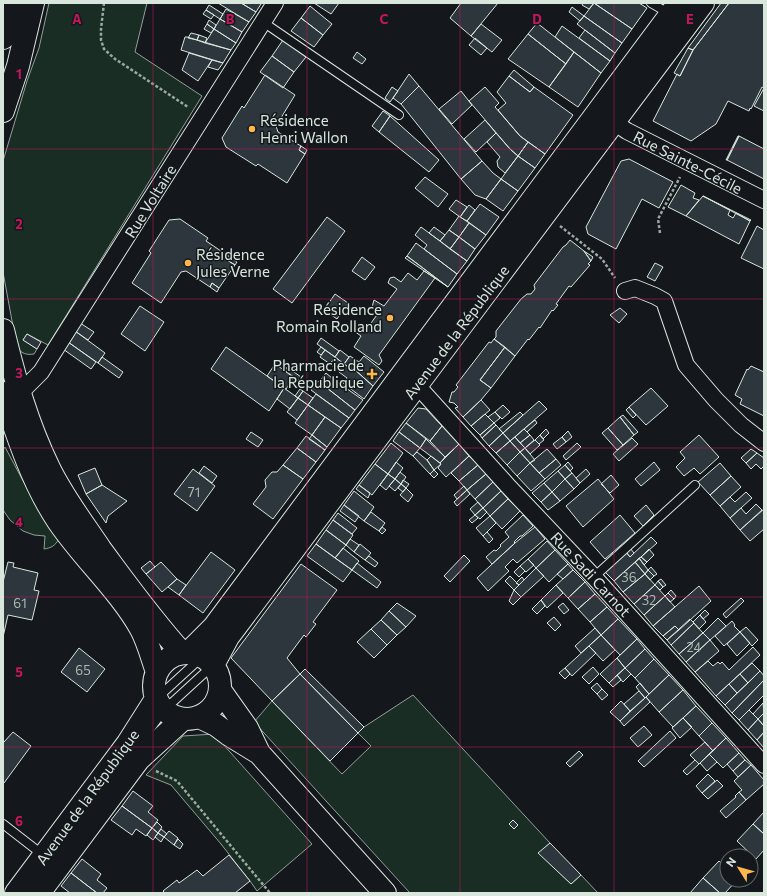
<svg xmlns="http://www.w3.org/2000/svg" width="767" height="896" viewBox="0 0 767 896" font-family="Commissioner,sans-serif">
<rect width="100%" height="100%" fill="#14181c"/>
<path fill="#1a2d24" stroke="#939e99" d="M49,3H147L135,52L202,96L48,345L27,334L23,340L37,349L34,354C26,355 23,354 17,348L3,272V161L27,81L39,48Z
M5,447L37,507L59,539C55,546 51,548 44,549L45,536L34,535L23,531L10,520L3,510V450Z
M413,695L550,843L539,853L571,884L581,875L598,893H410L254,722L272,701L342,774L371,746L358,733L364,727Z
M214,734L312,844L257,891L250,881L221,844L171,785L146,775L183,736Z"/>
<path fill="#2c363c" stroke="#d8e6dc" d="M218,3H241L256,12L249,22Z
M241,3H259L261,4L256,12Z
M314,3H339L331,14Z
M461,3H498L471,36L450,18Z
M583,3H594L589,9L582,5Z
M594,3L632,29L622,43L584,16Z
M594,3H639L647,8L632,29Z
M721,3H729L693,50L688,48Z
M729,3H764V88L762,87L751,109L750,108L749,111L728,101L716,124L691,141L653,121L677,74L680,76L693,50Z
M209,5L223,14L220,19L206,10Z
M310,6L332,24L323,35L301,18Z
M572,7L584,16L580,21L569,12Z
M226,9L249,22L242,32L220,19Z
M206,10L214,15L211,19L203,14Z
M584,16L622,43L615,53L577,24Z
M301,18L323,35L314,47L291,31Z
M220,19L242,32L236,43L214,29Z
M209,20L216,25L214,29L207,24Z
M537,23L574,52L566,64L528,34Z
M207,24L214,29L211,33L204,29Z
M481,24L502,40L492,52L471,36Z
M562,26L610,61L601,73L555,37Z
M214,29L236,43L231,50L205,43Z
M585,30L615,53L610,61L579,38Z
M191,33L199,35L197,40L188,38Z
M528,34L566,64L549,87L508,59Z
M199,35L207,38L205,43L197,40Z
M185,37H187L231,50L223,63L181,50Z
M475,38L487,48L481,55L469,45Z
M283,40L306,57L294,72L272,56Z
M688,48L693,50L680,76L674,73Z
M357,52L366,59L362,64L353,58Z
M574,52L601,73L578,107L549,87Z
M189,53L212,60L198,81L182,70Z
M272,56L294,72L283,88L260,72Z
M212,60L223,63L218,70L208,67Z
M514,70L534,87L530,92L509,76Z
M409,74L419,86L401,104L393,98Z
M265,75L295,95L276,126L278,132L301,146L299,150L305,154L287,183L258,164L256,166L226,147L222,138L242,106L244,108Z
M509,76L530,92L534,87L573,115L545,154L520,136L498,110L506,103L497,92Z
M419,86L482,161L461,179L401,104Z
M392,87L398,91L390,102L385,98Z
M485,87L499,103L495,107L520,136L528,142L518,156L510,149L469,101Z
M764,88V111L754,106Z
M461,91L472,105L452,124L439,109Z
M383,111L390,116L379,132L372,126Z
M390,116L439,160L429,172L379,132Z
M485,120L496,133L476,152L464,139Z
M496,133L510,149L518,156L505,173L498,167L497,161L500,157L487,142Z
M738,136H739L727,160H726Z
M739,136L764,149V179L727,160Z
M528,142L545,154L535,168L518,156Z
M301,146L307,150L305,154L299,150Z
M518,156L535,168L518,191L501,179Z
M629,159L673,182L659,208L642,199L616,249L588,234L586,227L621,161Z
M482,161L493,173L501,179L486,199L475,195L461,179Z
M425,177L448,194L438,207L415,188Z
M501,179L518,191L503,211L486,199Z
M681,185L695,193L693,198L699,200L686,216L668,207Z
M703,196L751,220L750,221Z
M703,196L730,210L728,215L733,218L736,213L750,221L739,244L686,216Z
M456,200L467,207L460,217L449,209Z
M480,204L499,217L486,235L467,221Z
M469,205L475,210L467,221L460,217Z
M459,216L469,223L459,237L449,230Z
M327,217L345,231L292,303L273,289Z
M180,219L208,238L206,241L230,257L227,260L235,265L219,288L212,283L210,287L186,271L181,272L161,303L132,283L151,253L149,251L169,220Z
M469,223L486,235L475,249L459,237Z
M757,226L764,230V269L741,258Z
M421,227L467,261L457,274L424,249L427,245L415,235Z
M434,227L445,235L440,241L429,233Z
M449,230L459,237L450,249L440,241Z
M459,237L475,249L467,261L450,249Z
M570,240L584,251L591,261L588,264L590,265L571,287L569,286L556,304L558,305L553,311L552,310L540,328L539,327L529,340L528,339L515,356L494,339L496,337V331L521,299L527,294H531L535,289L534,285L563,247L566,245Z
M416,243L457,274L448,287L407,256Z
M584,251L593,257L591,261Z
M407,256L448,287L405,258Z
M230,257L237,262L235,265L227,260Z
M362,257L375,267L365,280L352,271Z
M655,263L663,267L655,281L647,277Z
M424,271L435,278L379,355L382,361L379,365L354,347L361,336L354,331V327L356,325H360L366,330L379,312L372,307L374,300L384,306L397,289L388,283L390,278L394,277L401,282L408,273L417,280Z
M212,283L219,288L217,292L210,287Z
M335,294L348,303L337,319L324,310Z
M140,306L164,322L145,351L121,334Z
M620,308L627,314L619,323L610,315Z
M80,323L94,332L88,340L75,331Z
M75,331L105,353L98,363L68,342Z
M27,334L41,342L37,349L23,340Z
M321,338L339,351L335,357L317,344Z
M494,339L505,347L480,380L491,388L481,400L463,417L455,408L458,407L454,403L449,402L452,392H454L458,387L456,385L489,342L491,343Z
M68,342L96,362L91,369L63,349Z
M226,347L284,388L269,411L211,369Z
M321,347L325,350L321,355L317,352Z
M505,347L515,356L491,388L480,380Z
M325,350L335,357L330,364L320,357Z
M340,350L349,357L344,364L335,357Z
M350,356L359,362L364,356L384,372L373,386L354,369L353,370L344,364Z
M102,357L123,372L119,378L98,363Z
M335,357L344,364L339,371L330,364Z
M275,364L294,377L286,389L267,376Z
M344,364L353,370L354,369L373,386L364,399L343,383L347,378L339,372Z
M751,366L764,372V416L740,404L742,399L735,395L747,369L748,370Z
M287,367L301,377L298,381L285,371Z
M326,373L333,379L327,388L319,382Z
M333,379L363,400L355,410L327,388Z
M318,381L355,410L349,418L311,390Z
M284,388L298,398L290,409L277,399Z
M651,388L668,406L646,425L629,407Z
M300,389L303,391L298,398L295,396Z
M303,391L313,398L308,405L298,398Z
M316,394L349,418L341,428L308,405Z
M298,398L308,405L297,420L287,412Z
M481,400L490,410L471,426L463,417Z
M539,401L547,409L510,441L503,433Z
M308,405L325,417L312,435L295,423Z
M503,405L510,412L502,419L495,412Z
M629,407L636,415L633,418L626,410Z
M418,408L426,409L442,426L430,441L406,423Z
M495,412L500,418L494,423L488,417Z
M520,412L523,415L503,433L499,429Z
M485,414L494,423L480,435L471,426Z
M623,415L638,432L634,435L620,417Z
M325,417L341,428L327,447L312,435Z
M620,417L634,435L623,445L608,428Z
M535,420L537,423L527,432L524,429Z
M406,423L426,439L420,448L399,432Z
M494,423L496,425L482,438L480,435Z
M496,425L503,433L489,446L482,438Z
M442,426L459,444L445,457L430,441Z
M608,428L623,445L617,450L602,433Z
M524,429L530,435L520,443L515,437Z
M546,429L549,433L543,439L540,435Z
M568,431L572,437L566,442L562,437Z
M251,432L263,440L258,447L246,439Z
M399,432L420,448L413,456L393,441Z
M503,433L510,441L496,453L489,446Z
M312,435L327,447L325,450L309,439Z
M530,435L534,440L525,448L520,443Z
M540,435L544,440L539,444L535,440Z
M699,435L719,457L700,474L694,468L684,476L676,467L685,458L680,452Z
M306,436L325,450L316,462L297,448Z
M515,437L525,448L520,452L510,441Z
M562,437L566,442L557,449L553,444Z
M632,438L638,444L619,461L613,454Z
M426,439L445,457L440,463L420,448Z
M535,440L540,445L530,454L525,448Z
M510,441L520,452L507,465L496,453Z
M391,443L403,453L388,474L375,464Z
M577,443L581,447L566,460L563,456Z
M459,444L469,456L446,477L438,468L441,464L440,463Z
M297,448L316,462L303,479L283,465Z
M525,448L535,460L530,463L520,452Z
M547,449L556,459L539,473L530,463Z
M751,449L757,453L746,463L741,458Z
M417,452L427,460L434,470L430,474L413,456Z
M520,452L530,463L517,476L507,465Z
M757,453L764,458V466L761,469L756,464L751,469L746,463Z
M431,456L441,464L434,470L427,460Z
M469,456L478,465L459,481L451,473Z
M556,459L561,465L545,479L539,473Z
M396,462L403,468L395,479L388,474Z
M568,462L573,468L570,471L565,465Z
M654,462L660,470L641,486L635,479Z
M530,463L545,479L531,491L517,476Z
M720,463L731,476L710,495L698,482Z
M375,464L388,474L372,495L359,485Z
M283,465L303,479L273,519L253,504L266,487L265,480L272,472H277Z
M478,465L486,474L467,490L459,481Z
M565,465L572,473L565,479L558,471Z
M204,466L217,476L212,483L199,473Z
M95,468L102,485L86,494L78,475Z
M193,469L215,486L197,511L174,494Z
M586,469L590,474L580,483L576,478Z
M434,470L438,474L434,478L430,474Z
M558,471L565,479L552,492L544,483Z
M400,472L406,477L401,484L395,479Z
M572,473L580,483L574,489L565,479Z
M388,474L395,479L386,490L380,485Z
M486,474L493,482L475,499L467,490Z
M611,475L619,485L610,493L601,484Z
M731,476L741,487L720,506L710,495Z
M395,479L401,484L395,491L389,486Z
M565,479L574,489L560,501L552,492Z
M598,479L614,499L583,527L566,506Z
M403,480L409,484L406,488L401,484Z
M493,482L501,491L483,508L475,499Z
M544,483L552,492L541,502L532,493Z
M401,484L406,488L403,492L398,488Z
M102,485L127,501L108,516L106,523L86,494Z
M359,485L370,493L368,498L356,489Z
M464,486L467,490L457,499L454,495Z
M406,488L413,495L408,502L400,495Z
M467,490L470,494L457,506L454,502Z
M354,491L374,507L364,521L344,505Z
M501,491L508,499L490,516L483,508Z
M552,492L560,501L548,510L541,502Z
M746,492L752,498L730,518L720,506L730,497L735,502Z
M508,499L520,511L502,529L490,516Z
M478,502L483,508L475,515L470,509Z
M756,504L762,510L740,530L730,518L741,508L746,514Z
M344,505L359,516L355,522L340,511Z
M646,505L654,515L643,526L634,516Z
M483,508L487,512L480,519L475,515Z
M764,509V529L750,541L740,530Z
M371,512L385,523L379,531L364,521Z
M338,513L357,528L352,534L333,520Z
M475,515L478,518L472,523L469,520Z
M523,515L533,526L522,536H520L514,542L515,543L492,564L486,557L494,550L496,551L501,546L500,545L509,537L505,532Z
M620,515L635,533L605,559L590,542Z
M490,516L496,523L483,536L476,528Z
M333,520L353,535L346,545L326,530Z
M382,527L386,530L382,534L379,531Z
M535,527L545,539L517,563L513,559L505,567L509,571L488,591L477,578L515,543Z
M326,530L346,545L335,558L316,544Z
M487,532L493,539L489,543L483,536Z
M651,537L657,543L614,581L604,571L625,551L630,557Z
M350,539L359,545L354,552L346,545Z
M547,541L555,550L536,568L528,559Z
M316,544L352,570L343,582L307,556Z
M360,544L371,553L365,560L354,552Z
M629,547L634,553L630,557L625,551Z
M343,548L359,561L352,570L335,558Z
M649,549L654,555L647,562L641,557Z
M555,550L568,564L549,582L536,568Z
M211,552L235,570L203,613L179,595Z
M464,555L470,561L450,582L444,576Z
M369,556L378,563L375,567L365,560Z
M641,557L647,562L644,565L639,558Z
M639,558L648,570L645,574L635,562Z
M528,559L534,565L526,572L520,566Z
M150,561L155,567L146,574L141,568Z
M8,562L14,563L13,567L38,573L34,590L39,591L32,620L8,615L3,637V582Z
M161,562L177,579L162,592L146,574Z
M635,562L645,574L623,592L614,581Z
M357,563L381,582L377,588L352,570Z
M301,564L337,590L313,622L316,624L306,637L304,635L287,658L300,674L272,701L231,658Z
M568,564L573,570L563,579L557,574Z
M520,566L525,571L519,577L514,572Z
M651,567L657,574L654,576L648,570Z
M536,568L544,576L521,597L514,590Z
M573,570L585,582L568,598L556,585Z
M648,570L654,576L650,580L645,574Z
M645,574L655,585L634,604L623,592Z
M510,576L519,585L514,590L505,581Z
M522,577L524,580L519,585L516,583Z
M177,579L186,585L179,595L168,587Z
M661,579L666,585L663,587L658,581Z
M658,581L663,587L660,590L655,585Z
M585,582L595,594L578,609L568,598Z
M556,585L563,593L547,608L541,600Z
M655,585L665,596L644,615L634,604Z
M699,586L711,601L679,630L675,626L663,636L653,626Z
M514,590L521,597L513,605L509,601Z
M671,590L676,596L674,599L668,593Z
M668,593L674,599L670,602L665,596Z
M595,594L607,607L590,622L578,609Z
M665,596L675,607L653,626L644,615Z
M741,598L744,601L726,618L723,614Z
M541,600L545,606L537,614L532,609Z
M397,603L416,616L406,627L389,611Z
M563,603L569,610L564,614L558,607Z
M607,607L618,619L601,635L590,622Z
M705,610L709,614L703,619L700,615Z
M389,611L406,627L397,635L381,620Z
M700,615L706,622L699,629L693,622Z
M554,617L561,625L555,631L547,623Z
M718,618L726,626L710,640L703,633Z
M618,619L637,639L620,655L601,635Z
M690,619L694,623L671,645L667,640Z
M381,620L397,635L387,645L371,629Z
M732,621L735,625L734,626L740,632L724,646L715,636Z
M694,623L703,633L679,654L671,645Z
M675,626L679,630L667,640L663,636Z
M746,627L758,640L752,646L740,632Z
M595,628L601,635L581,653L575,646Z
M371,629L387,645L374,658L357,642Z
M740,632L750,643L737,656L727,644Z
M703,633L710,640L686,662L679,654Z
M601,635L615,650L603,661L589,646Z
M637,639L645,649L625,668L617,658Z
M710,640L719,651L695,672L686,662Z
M589,646L596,653L572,676L565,668Z
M753,647L760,655L716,696L695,672L708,661L713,666L718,662L720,664L722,662L729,670Z
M79,648L105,669L87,692L61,672Z
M645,649L654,659L635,678L625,668Z
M617,658L625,668L609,683L600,674Z
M654,659L669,675L649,694L635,678Z
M752,663L760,671L748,683L740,674Z
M593,667L599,674L589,684L582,677Z
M565,668L570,674L565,679L559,673Z
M625,668L631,674L623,682L617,675Z
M305,669L364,727L358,733L300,674Z
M760,671L764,676V680L732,713L725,705Z
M300,674L358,733L364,727L330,761L272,701Z
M740,674L748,683L737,693L729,684Z
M617,675L621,680L613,687L609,683Z
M669,675L683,690L659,712L646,697Z
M764,680V695L739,720L732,713Z
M597,683L602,689L597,694L591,688Z
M640,683L649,694L645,698L636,687Z
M729,684L737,693L725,705L716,696Z
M602,689L608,695L602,700L597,694Z
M683,690L696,706L673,727L659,712Z
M639,691L645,698L630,711L624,704Z
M646,697L650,702L624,726L620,721Z
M621,701L630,711L620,721L610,712Z
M763,703L764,713L758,719L753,714Z
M696,706L712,723L699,736L683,718Z
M749,710L758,719L748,730L739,720Z
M764,713V724L763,725L758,719Z
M683,718L692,727L680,738L672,728Z
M758,719L764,726V732L757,740L748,730Z
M712,723L726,738L713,751L699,736Z
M644,726L652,735L638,747L630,738Z
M670,731L676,738L644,767L638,761Z
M13,732L31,746L4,783L3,782V742H4Z
M764,732V748L757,740Z
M726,738L739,753L723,768L709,754Z
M705,742L713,751L699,764L690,755Z
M579,751L583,755L570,767L566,763Z
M739,753L745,760L733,771L727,764Z
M709,754L717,762L707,771L700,763Z
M695,760L699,764L687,775L683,771Z
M745,760L751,765L738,777L733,771Z
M751,765L764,780V784L746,800L739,792L742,790L734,781Z
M708,774L715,781L702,793L696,786Z
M717,780L723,786L708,799L702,793Z
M133,791L153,806L148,812L158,820L152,828L122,806Z
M739,792L746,800L726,818L720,811L736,797L735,796Z
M122,806L152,828L146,836L136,829L132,835L111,820Z
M764,812V834L753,824Z
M513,820L518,825L514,829L509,824Z
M157,822L162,827L158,833L152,828Z
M753,824L764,834V850L756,859L737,841Z
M152,828L158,833L153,840L147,835Z
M161,829L167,834L164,837L158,833Z
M169,831L178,838L174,845L164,837Z
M158,833L164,837L161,842L155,837Z
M178,839L183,844L180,849L174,845Z
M550,843L581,875L571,884L538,853Z
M229,855L250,881L235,893H165L163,891L177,880L179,883L197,870L203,876Z
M82,859L101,874L97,880L107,888L103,893H97L71,873Z
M719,861L727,868V880H737L725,893H720L703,878Z
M71,873L97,893H70L61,886Z
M703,878L720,893H690Z"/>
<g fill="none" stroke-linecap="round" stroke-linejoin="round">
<defs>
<path id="lane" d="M651,3L670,14
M263,22L399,115
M594,577L695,485
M156,699L203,656L216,638
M140,743L164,710L212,666
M3,824L43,855"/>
<path id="street" d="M605,116L627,131L764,200
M625,291L635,288L655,296L664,301L686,365L716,400L741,425L764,443
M415,386L423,392L508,486L594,577L764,765
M14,401L19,394L41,372L275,3"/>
<path id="secondary" d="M3,38L12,3
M3,111L18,66L33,3
M3,330C15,379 27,423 49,468C63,497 83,523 101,550C127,585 152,620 182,653
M3,393C17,435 33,484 58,521C83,558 120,591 141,629C148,642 152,658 157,672
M189,652L214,627L679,3
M154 686a33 33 0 1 1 66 0a33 33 0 1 1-66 0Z
M213,665L228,637L703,3
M220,690L247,728L259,753
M199,717L216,725L228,734L259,753L385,893
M16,893L128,743L156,699
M39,893L139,759L183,719"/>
</defs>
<use href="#lane" stroke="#d8e6dc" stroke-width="10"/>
<use href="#street" stroke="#d8e6dc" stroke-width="18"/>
<use href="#secondary" stroke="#d8e6dc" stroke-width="24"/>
<path stroke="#9da8a2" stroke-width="2.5" stroke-dasharray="3 2" stroke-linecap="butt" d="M104,3L101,29V40L104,49L115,59L188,107
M560,226L602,259L615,278
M660,233L658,219L680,177
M156,771L177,781L270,893"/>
<use href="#lane" stroke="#14181c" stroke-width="8"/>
<use href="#street" stroke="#14181c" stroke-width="16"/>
<use href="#secondary" stroke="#14181c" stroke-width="22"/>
</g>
<path fill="none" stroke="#c2185b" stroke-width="1" stroke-opacity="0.55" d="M153,3V893M307,3V893M460,3V893M614,3V893M3,149H764M3,299H764M3,448H764M3,597H764M3,747H764"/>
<g fill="#ffb74d" stroke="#14181c" stroke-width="1.5">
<circle cx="252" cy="129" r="4"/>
<circle cx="188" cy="263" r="4"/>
<circle cx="390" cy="318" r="4"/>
<path d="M370 368h4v4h4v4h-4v4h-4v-4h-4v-4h4z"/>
</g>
<g text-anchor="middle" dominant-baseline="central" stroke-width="3" stroke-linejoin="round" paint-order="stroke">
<g font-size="13" fill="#adbab4">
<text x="194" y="492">71</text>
<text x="629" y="577">36</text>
<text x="649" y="600">32</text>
<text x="20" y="603">61</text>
<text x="694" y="647">24</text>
<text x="83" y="670">65</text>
</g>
<g font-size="15" fill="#d8e6dc" stroke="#14181c" text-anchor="start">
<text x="260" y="120">Résidence<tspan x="260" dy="17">Henri Wallon</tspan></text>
<text x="196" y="254">Résidence<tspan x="196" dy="17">Jules Verne</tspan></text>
<text x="382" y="309" text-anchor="end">Résidence<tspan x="382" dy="17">Romain Rolland</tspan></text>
<text x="364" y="365" text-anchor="end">Pharmacie de<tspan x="364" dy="17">la République</tspan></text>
</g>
<g font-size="15" fill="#d8e6dc" stroke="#14181c">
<text transform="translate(688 162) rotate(27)">Rue Sainte-Cécile</text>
<text transform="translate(150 201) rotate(-58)">Rue Voltaire</text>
<text transform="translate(456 332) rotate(-53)">Avenue de la République</text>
<text transform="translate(591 574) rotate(47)">Rue Sadi Carnot</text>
<text transform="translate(87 797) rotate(-54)">Avenue de la République</text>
</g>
</g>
<g font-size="13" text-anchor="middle" font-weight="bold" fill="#c2185b" stroke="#14181c" stroke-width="3" stroke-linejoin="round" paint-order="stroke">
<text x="77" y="24">A</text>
<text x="230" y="24">B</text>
<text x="384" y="24">C</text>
<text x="537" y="24">D</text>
<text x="690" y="24">E</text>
<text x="19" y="79">1</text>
<text x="19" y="229">2</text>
<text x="19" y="378">3</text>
<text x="19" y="527">4</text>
<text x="19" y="677">5</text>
<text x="19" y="826">6</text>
</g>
<rect width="767" height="896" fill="none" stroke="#d8e6dc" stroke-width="8"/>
<g transform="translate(739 868) rotate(307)"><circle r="19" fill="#14181c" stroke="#626a69"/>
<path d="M0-3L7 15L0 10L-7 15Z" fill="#ffb74d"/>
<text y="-6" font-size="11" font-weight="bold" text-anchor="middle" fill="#d8e6dc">N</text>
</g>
</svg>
